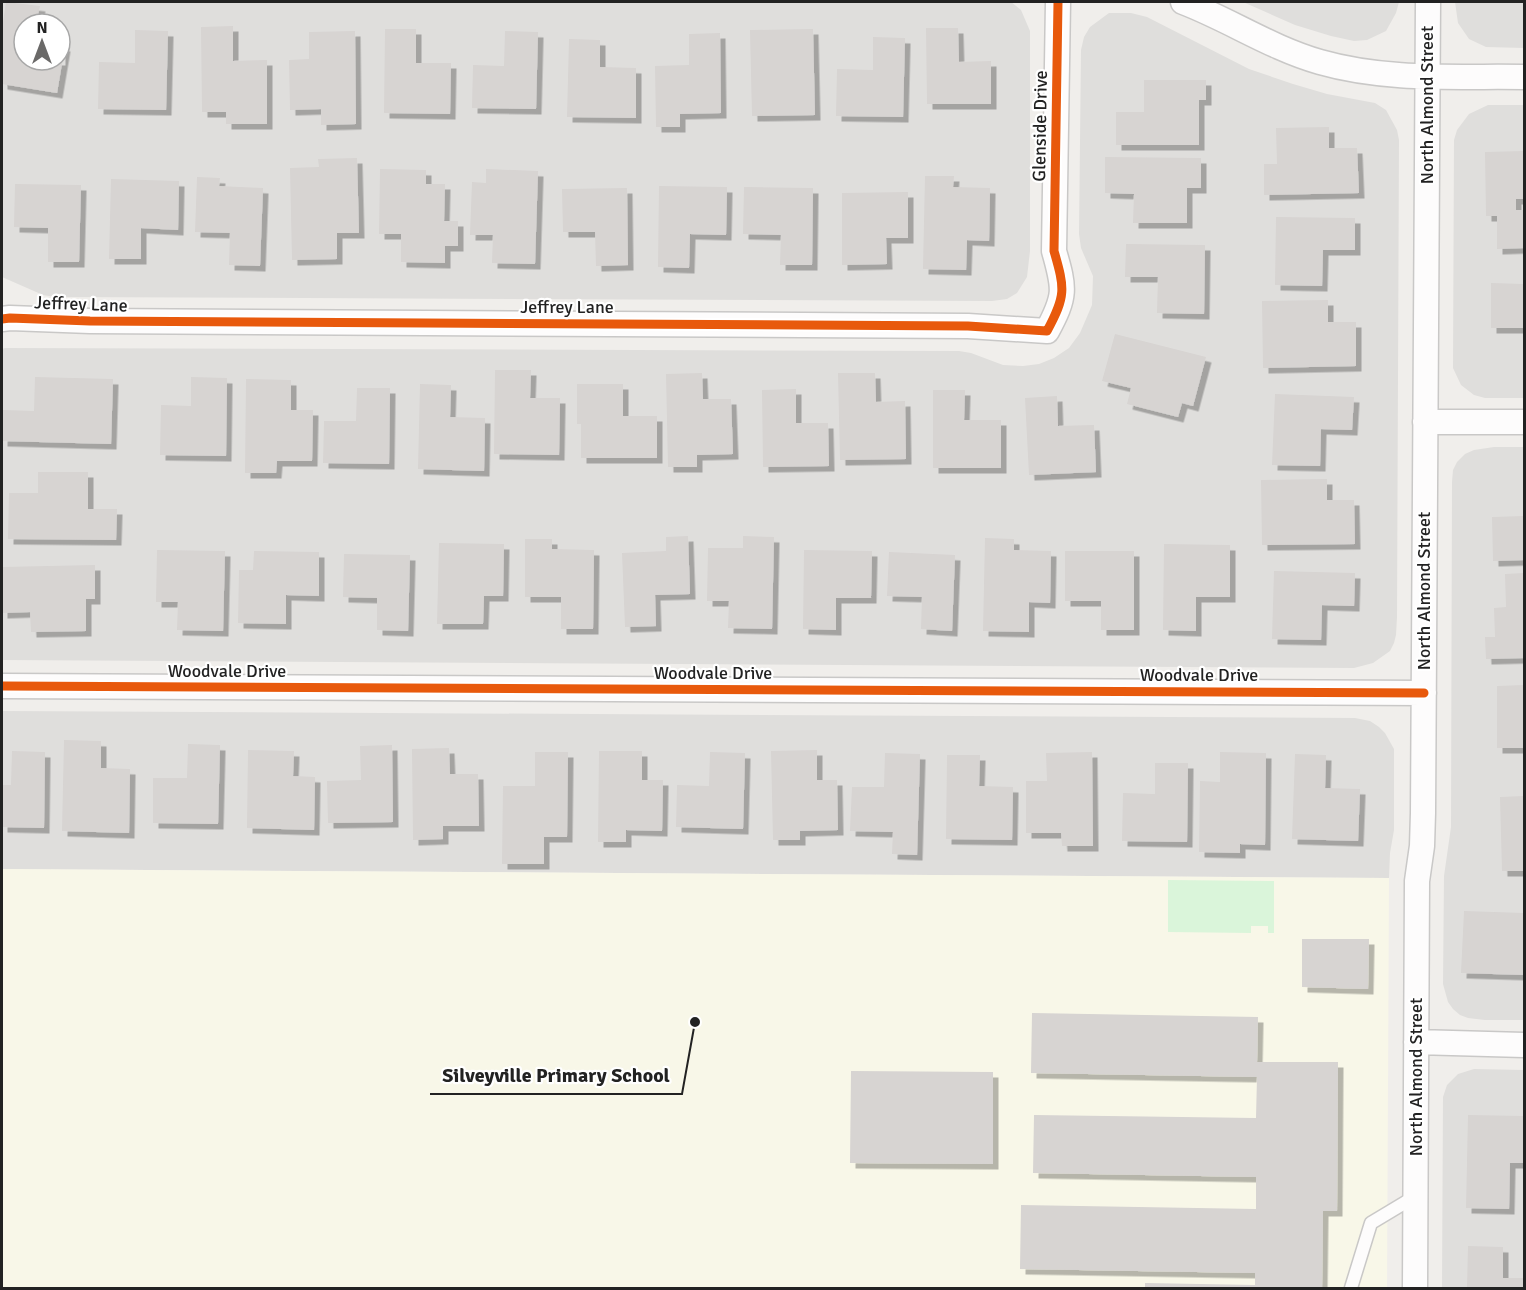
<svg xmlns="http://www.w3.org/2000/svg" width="1526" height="1290" viewBox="0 0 1526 1290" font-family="Signika,sans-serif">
<defs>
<filter id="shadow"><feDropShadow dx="5.5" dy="5.5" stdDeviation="0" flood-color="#0004"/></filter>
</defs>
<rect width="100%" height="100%" fill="#f0eeeb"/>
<path fill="#dfdedc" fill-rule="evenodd" d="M2,2H1011L1021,10L1030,31V251L1027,277L1017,293L1007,299L992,301L55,297L43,295L2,277ZM24,24H60V60H24Z
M1243,2H1242H1399L1396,13L1386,31L1367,40L1354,41L1331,36L1295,25Z
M1455,2H1524V48L1486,47L1469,39L1458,23Z
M1109,13H1131L1147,17L1249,69L1293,84L1327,94L1375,103L1386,110L1397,130L1399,140L1397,617L1396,635L1394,643L1390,651L1373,663L1354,668L2,660V349L5,348L959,351L971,353L1003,365L1023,366L1039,364L1054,358L1069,348L1080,333L1092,305L1093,276L1081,248L1079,234L1081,50L1084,37L1090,27Z
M1488,105H1524V398H1485L1474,395L1461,385L1453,368L1454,140L1457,130L1469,114Z
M1494,447H1524V1020H1485L1468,1018L1460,1015L1453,1009L1448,1002L1443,984L1444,876L1451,827L1452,482L1453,470L1457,462L1465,454L1474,450Z
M2,711L1355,718L1370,721L1379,727L1385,733L1394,749V830L1390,853L1389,878L2,869Z
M1474,1069L1524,1070V1288H1442L1443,1097L1447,1085L1458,1074Z"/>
<path fill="#f8f7e8" d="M2,869L1389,878L1387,1288H2Z"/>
<path fill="#daf5da" d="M1168,880L1274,881V933H1268V926H1251V933L1168,932Z"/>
<path fill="#d7d4d2" filter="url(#shadow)" d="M6,2L40,6L36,24H24V60H60V45L65,46L57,93L2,84V29Z
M233,26V61L267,60V124H226V112H202L201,27Z
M926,28H958L959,62L991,61V104H927Z
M385,29H416V63H451L450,114L384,113Z
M813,29L815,115L752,116L750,30Z
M135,30L168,31L166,110L98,109L99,62L135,63Z
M355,31L356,124L321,125V109L290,110L289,60L309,59V32Z
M505,31L538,32L536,109L472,108L473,65L504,66Z
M720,33L721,113L680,114V127H656L655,66L689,65V34Z
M873,37L905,38L903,117L836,116L837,69L873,70Z
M569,39L600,40V67L636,68V118L567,117Z
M1144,80H1206V100H1199V145H1116V112H1144Z
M1329,127V148H1357L1359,193L1264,195V164H1277L1276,128Z
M1524,151V199H1516V210H1524V248L1497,249V216H1486L1485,152Z
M1105,157L1201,158V188H1187V223H1133L1134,194L1105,193Z
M357,158L359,233H337V259L292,260L290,168L319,167L318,159Z
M380,169L426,170V184H445L444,221H458V246H445V263L401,262V234H379Z
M486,169L538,171L535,264L492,263L493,235H470L472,182L486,183Z
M925,176H954L953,187L990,188L989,241L967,240L966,270L923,269Z
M197,177L220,178L219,186L263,188L260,266L229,265L230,233L195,232Z
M111,179L179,181L178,230L141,228V259H109Z
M15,184L81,185L79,262H48V228L14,227Z
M659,186L727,187L726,235L690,234L689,268L658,267Z
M744,187L813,188L812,265H780L781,235L743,234Z
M627,188L628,265L596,266L595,232H563L562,189Z
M908,192V238H886L887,264L842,265V193Z
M1276,217L1355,218V250H1323L1322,286L1275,285Z
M1126,244L1205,245L1204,314L1157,313L1158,277H1125Z
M1491,283L1524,284V328H1491Z
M1328,300V322H1356V366L1263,368L1262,301Z
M1115,334L1206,357L1193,406L1182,403L1178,417L1127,404L1131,388L1102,381Z
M495,370H531L530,398H560L559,455L494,454Z
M702,373L703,399H731L733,454L697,455V467H668L666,374Z
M838,373H875L876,402L905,401L906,459L840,460Z
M35,377L113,379L111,444L2,441L3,410L34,411Z
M191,377L227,378L226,456L160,455L161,405L191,406Z
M246,379L291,380V410H313L312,461H277L276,473H245Z
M420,384L451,385L450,417L485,418L484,471L418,469Z
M577,384H623V416H657V458H581V424H577Z
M357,388H390L389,464L323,463L324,421H356Z
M796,389V423H828L829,466L763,467L762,390Z
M933,390H965L964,420H1001V468H933Z
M1275,394L1354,397L1352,430L1321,429L1320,466L1272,465Z
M1057,396L1058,426L1094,425L1096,472L1029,475L1025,398Z
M38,472H88V509H117L116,540L8,539L9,493H38Z
M1327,479V500H1354L1355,544L1262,545L1261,480Z
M1524,516V560L1493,561L1492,517Z
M688,536L690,594L655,595L656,626L625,627L622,553L666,551V537Z
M743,536L774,537L772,629L728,628L729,601H707L708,548H743Z
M985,538L1014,539V550L1051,551L1050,603L1029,602V632L983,631Z
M525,539H552V549L594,550L593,629H561V597H525Z
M439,543L504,544L503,596H484L483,624H437Z
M1164,544L1230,545V597H1196V631L1163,630Z
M157,550L225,551L223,631L177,630L178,602H156Z
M804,550L872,551L871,598H836V630L803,629Z
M254,551L319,552V596L286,595V624L238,623L239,570H253Z
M1065,551H1134V630H1101V601H1065Z
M889,552L955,555L952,631L921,629L922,597L887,596Z
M344,554L410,555L408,631L377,630V598L343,597Z
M95,565V599H86V631L31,632L30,612L2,613V567Z
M1274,571L1355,573L1354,606L1322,605L1321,640L1272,639Z
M1524,573V658L1486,659L1485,637H1495L1494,608L1506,607L1505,574Z
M1524,685V748H1497V686Z
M64,740L101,741V768L130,769L129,833L62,831Z
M188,744L220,745L218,824L153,823V778H187Z
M392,745L393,822L328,823L327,781L361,780L360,746Z
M449,748L450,774H478L479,826H443V839L413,840L412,749Z
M248,750L294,751L293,776L315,777L314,830L247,828Z
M817,750V780H837L838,830L800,831V840H773L771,751Z
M12,751L45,752L44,828L2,827V785H11Z
M599,751H642V780H663L662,831L626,830V842H598Z
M535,752H568L567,837H544V864H502L503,786H535Z
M710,752L745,753L743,829L676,827L677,785L709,786Z
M1092,752L1093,846H1062L1061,833H1026V781H1047L1046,753Z
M1220,752L1266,753L1265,845L1240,844V853L1199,852L1200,781L1220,782Z
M885,753L920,754L917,855L892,854L893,832L850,831L852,787H884Z
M1295,754L1326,755L1325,788L1360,789L1358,841L1292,839Z
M947,755H980L979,786L1013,787L1012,840L946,839Z
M1155,763H1188L1187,842L1122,841L1123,793L1155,794Z
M1524,796V871H1502L1500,797Z
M1464,911L1524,913V975L1461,973Z
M1302,939H1369L1368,989L1302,987Z
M1032,1013L1258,1017L1257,1062H1338L1337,1211H1323L1322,1288H1145V1283L1255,1285V1273L1020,1269L1021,1205L1256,1209V1177L1033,1173L1034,1115L1256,1118L1257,1077L1031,1073Z
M851,1071L993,1072V1164L850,1163Z
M1468,1115L1524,1116V1163H1510L1509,1209L1466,1208Z
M1468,1246L1503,1247V1278H1524V1288H1467Z"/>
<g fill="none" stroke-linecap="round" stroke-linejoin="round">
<defs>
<path id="lane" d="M1351,1288L1371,1223L1416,1196"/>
<path id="street" d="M1183,2C1230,20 1271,48 1320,62C1386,81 1457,76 1524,77
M2,319L10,318L90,321L968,326L1047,331C1066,296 1065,289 1054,251L1058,2
M1425,422H1524
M2,686L1424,693
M1416,1042L1524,1045
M1415,1288L1417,881L1422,846L1423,813L1428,2"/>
</defs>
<use href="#lane" stroke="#c9c8c7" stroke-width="15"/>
<use href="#street" stroke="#c9c8c7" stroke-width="27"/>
<use href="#lane" stroke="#fdfcfc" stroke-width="12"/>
<use href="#street" stroke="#fdfcfc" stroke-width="24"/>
<defs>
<path id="cycleway" d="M2,319L10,318L90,321L968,326L1047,331C1066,296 1065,289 1054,251L1058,2
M2,686L1424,693"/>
</defs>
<use href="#cycleway" stroke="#fff" stroke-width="13"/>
<use href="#cycleway" stroke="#e8590c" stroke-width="9"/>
</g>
<g text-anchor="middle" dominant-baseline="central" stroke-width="4.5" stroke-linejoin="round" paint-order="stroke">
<g font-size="18" fill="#222" stroke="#fff">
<text transform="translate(1427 105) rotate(-90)">North Almond Street</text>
<text transform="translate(1040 126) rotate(-89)">Glenside Drive</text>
<text transform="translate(81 304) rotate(2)">Jeffrey Lane</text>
<text x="567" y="307">Jeffrey Lane</text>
<text transform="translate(1424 591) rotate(-90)">North Almond Street</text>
<text x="227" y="671">Woodvale Drive</text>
<text x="713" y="673">Woodvale Drive</text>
<text x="1199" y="675">Woodvale Drive</text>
<text transform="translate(1416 1077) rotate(-90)">North Almond Street</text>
</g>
</g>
<path fill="none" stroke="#222" stroke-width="2" d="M695 1022L682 1094H430"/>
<circle fill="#222" stroke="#fff" stroke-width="2" cx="695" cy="1022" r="6"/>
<g font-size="20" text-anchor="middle" font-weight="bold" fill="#222" stroke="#fff" stroke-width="4.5" stroke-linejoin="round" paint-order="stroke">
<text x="556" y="1082">Silveyville Primary School</text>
</g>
<rect width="1526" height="1290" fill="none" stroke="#222222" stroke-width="6"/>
<g transform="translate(42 42)"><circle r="28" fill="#ffffff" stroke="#a7a7a7" stroke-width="1.5"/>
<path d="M0-4.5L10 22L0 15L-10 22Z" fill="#6a6968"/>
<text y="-9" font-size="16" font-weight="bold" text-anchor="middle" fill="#222222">N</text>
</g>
</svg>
